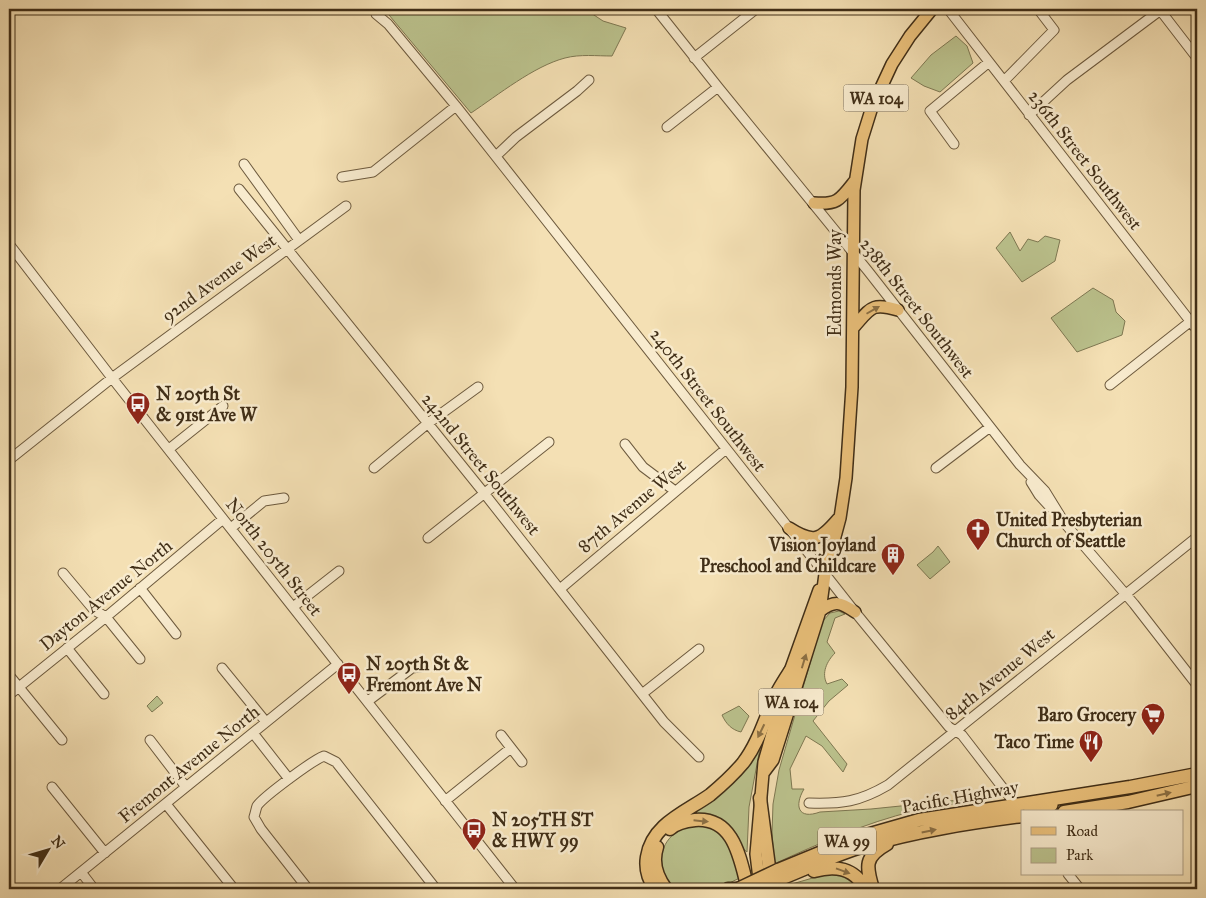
<svg xmlns="http://www.w3.org/2000/svg" width="1206" height="898" viewBox="0 0 1206 898" font-family="'IM FELL Great Primer',serif">
<rect width="100%" height="100%" fill="#f4e0b4"/>
<filter id="stains"><feTurbulence type="fractalNoise" baseFrequency=".004" numOctaves="4"/><feColorMatrix values="0 0 0 0 .2 0 0 0 0 .09 0 0 0 0 .02 0 0 0 .5 -.17"/></filter>
<radialGradient id="worn" r=".72"><stop offset=".6" stop-color="#630" stop-opacity="0"/><stop offset="1" stop-color="#630" stop-opacity=".3"/></radialGradient>
<path fill="#bbc28d" stroke="#7e7852" d="M384,9H458L462,10L470,9H590L588,11L603,21L626,28L612,56C597,56 580,54 565,58C534,66 498,95 471,113Z
M956,36L967,46L973,63L940,92L924,86L911,78L931,55Z
M1010,232L1020,251L1028,239L1038,242L1045,236L1060,240L1055,261L1022,282L996,248Z
M1093,288L1113,300L1116,312L1125,321L1122,335L1077,352L1051,318Z
M938,546L950,562L930,579L917,565L933,552Z
M839,611L845,614L835,618L827,642L835,653C827,661 821,673 827,684L842,679L848,685L829,701L813,721L847,764L843,772L822,746L806,736L790,769L792,789H804C794,806 798,820 820,812L871,809L989,797C965,804 938,805 914,811C865,823 820,843 774,864L772,833L773,804L779,770L822,622L830,613Z
M157,696L163,703L152,712L147,706Z
M739,706L749,716L741,732C732,730 726,724 722,715Z
M760,748L749,807L747,852C741,848 741,841 737,835C727,819 708,812 690,815Z
M688,825L713,827L729,840L740,878C732,881 724,887 715,889C711,890 681,890 676,889C670,887 666,880 664,875C656,851 667,835 688,825Z
M830,873L849,878L859,889H778V888Z"/>
<g fill="none" stroke-linecap="round" stroke-linejoin="round">
<defs>
<path id="minor" d="M656,9L718,87L868,271L1020,465L1045,491L1064,522
M948,9L1197,330
M1160,10L1197,58
M376,14L388,24L456,106L855,612L949,727L962,735L1016,805
M694,58L756,9
M1004,81L1054,30L1038,9
M1029,115L1067,80L1162,9
M667,127L718,87
M954,144L930,111L989,62
M496,156L516,137L577,91L589,80
M244,164L299,240
M342,177L373,172L456,106
M239,189L484,493L642,694L664,722L699,757
M9,244L112,378L515,889
M1110,385L1191,321
M625,444L643,467L675,491
M169,449L223,406
M9,460L112,378L346,206
M374,468L427,424L478,387
M936,468L990,427
M1031,482L1039,495L1050,507
M1061,519L1134,604L1197,685
M231,528L264,501L284,498
M428,538L549,442
M63,573L94,610L106,617L140,659
M140,588L176,634
M560,589L726,449
M293,607L339,571
M67,648L104,694
M222,668L266,722
M9,675L62,740
M642,694L699,649
M9,695L106,617L223,519
M368,701L412,668L420,667
M253,733L289,779
M501,735L522,762
M150,740L186,787
M52,787L105,853
M445,801L511,748
M809,803C842,804 859,802 888,785L1197,537
M166,804L234,889
M81,872L94,889
M1068,874L1080,889
M60,889L338,664
M308,889L261,829L254,817C255,814 256,809 257,806C263,797 313,760 324,756L336,762L436,889"/>
<path id="major" d="M814,203C837,205 840,200 854,182
M853,328C871,308 871,302 898,310
M789,528C814,544 820,540 838,519
M820,611C835,600 840,602 855,612
M764,772L773,760L820,611L825,574L840,518L846,478L852,387L854,190L862,139L872,107L892,64L910,36L932,9
M1029,812L1035,808L1052,805
M760,887L756,854L764,762L790,671L819,590"/>
<path id="highway" d="M760,798L771,882
M1064,812L1128,802L1197,786
M670,829C676,823 686,821 695,820C735,817 740,860 748,889
M657,847C652,862 657,877 666,889
M778,870L856,838L919,820L1130,787L1197,774
M814,871C835,865 855,868 865,889
M780,879C808,868 836,854 865,846C916,831 969,823 1022,816
M655,889C648,879 645,869 647,857C652,824 686,812 710,795C722,785 733,775 743,763C757,745 764,722 773,701C777,691 784,681 790,671
M728,889H738
M873,889C866,866 864,857 887,844"/>
</defs>
<use href="#minor" stroke="#6d5a3e" stroke-width="11"/>
<use href="#major" stroke="#402e17" stroke-width="14"/>
<use href="#highway" stroke="#402e17" stroke-width="15"/>
<use href="#minor" stroke="#f8ebce" stroke-width="9"/>
<use href="#major" stroke="#eac07a" stroke-width="11"/>
<use href="#highway" stroke="#eac07a" stroke-width="12"/>
<defs>
<path id="highway-bridge" d="M738,889L778,870
M762,889L780,879"/>
</defs>
<use href="#highway-bridge" stroke="#402e17" stroke-width="15" stroke-linecap="butt"/>
<use href="#highway-bridge" stroke="#eac07a" stroke-width="12"/>
</g>
<defs><path id="oneway-solid" d="M-6-.8H1V-3.2L6.5 0L1 3.2V.8H-6Z" transform="scale(1.25)"/></defs>
<g fill="#8c7044">
<use href="#oneway-solid" transform="translate(873 310) rotate(-30)"/>
<use href="#oneway-solid" transform="translate(804 661) rotate(-73)"/>
<use href="#oneway-solid" transform="translate(761 731) rotate(116)"/>
<use href="#oneway-solid" transform="translate(1164 794) rotate(-13)"/>
<use href="#oneway-solid" transform="translate(701 821) rotate(6)"/>
<use href="#oneway-solid" transform="translate(929 831) rotate(-12)"/>
<use href="#oneway-solid" transform="translate(843 871) rotate(20)"/>
</g>
<defs>
<symbol id="bus-pin" viewBox="-11 -11 22 30"><path d="M0 17L-7.5 6A9.5 9.5 0 1 1 7.5 6Z" fill="#8f2418" stroke="#f8ebce"/><path d="M-5-6H5V4H4V6H2V4H-2V6H-4V4H-5ZM-3.5-4V0h7V-4ZM-3.5 1.2v1.5H-2V1.2ZM2 1.2v1.5H3.5V1.2Z" fill="#fff"/></symbol>
<symbol id="church-pin" viewBox="-11 -11 22 30"><path d="M0 17L-7.5 6A9.5 9.5 0 1 1 7.5 6Z" fill="#8f2418" stroke="#f8ebce"/><path d="M-1.2-6h2.4v3.5h3.3v2.4h-3.3V6h-2.4V-.1h-3.3v-2.4h3.3Z" fill="#fff"/></symbol>
<symbol id="building-pin" viewBox="-11 -11 22 30"><path d="M0 17L-7.5 6A9.5 9.5 0 1 1 7.5 6Z" fill="#8f2418" stroke="#f8ebce"/><path d="M-4-6H4V6H1V3H-1V6H-4ZM-2.5-4.3h1.7v1.8h-1.7ZM.8-4.3h1.7v1.8H.8ZM-2.5-1h1.7V.8h-1.7ZM.8-1h1.7V.8H.8Z" fill="#fff"/></symbol>
<symbol id="supermarket-pin" viewBox="-11 -11 22 30"><path d="M0 17L-7.5 6A9.5 9.5 0 1 1 7.5 6Z" fill="#8f2418" stroke="#f8ebce"/><path d="M-6-5.5h2.5l.6 2H6L4.5 2H-2.5L-4.4-4H-6ZM-1.5 3.2a1.3 1.3 0 1 0 .1 0ZM3 3.2a1.3 1.3 0 1 0 .1 0Z" fill="#fff"/></symbol>
<symbol id="restaurant-pin" viewBox="-11 -11 22 30"><path d="M0 17L-7.5 6A9.5 9.5 0 1 1 7.5 6Z" fill="#8f2418" stroke="#f8ebce"/><path d="M-5-6h1v4h1v-4h1v4h1v-4h1v5L-1.5 .5V6h-2V.5L-5-1ZM5-6V6H3V1.5H1.5Q1.5-4 5-6Z" fill="#fff"/></symbol>
</defs>
<g fill-rule="evenodd">
<use href="#bus-pin" x="124" y="390" width="28" height="38"/>
<use href="#church-pin" x="964" y="516" width="28" height="38"/>
<use href="#building-pin" x="879" y="541" width="28" height="38"/>
<use href="#bus-pin" x="335" y="660" width="28" height="38"/>
<use href="#supermarket-pin" x="1139" y="701" width="28" height="38"/>
<use href="#restaurant-pin" x="1077" y="728" width="28" height="38"/>
<use href="#bus-pin" x="460" y="816" width="28" height="38"/>
</g>
<g text-anchor="middle" dominant-baseline="central" stroke-width="5" stroke-linejoin="round" paint-order="stroke">
<g fill="#f8ebce" stroke="#77674e" stroke-width="1">
<rect x="843.5" y="84.5" width="65" height="27" rx="4"/>
<rect x="758.5" y="688.5" width="65" height="27" rx="4"/>
<rect x="818" y="827.5" width="58" height="27" rx="4"/>
</g>
<g font-size="16" font-weight="bold" fill="#402e17">
<text x="876" y="98">WA 104</text>
<text x="791" y="702">WA 104</text>
<text x="847" y="841">WA 99</text>
</g>
<g font-size="18" fill="#402e17" stroke="#f8ebce">
<text transform="translate(1085 160) rotate(52)">236th Street Southwest</text>
<text transform="translate(219 278) rotate(-36)">92nd Avenue West</text>
<text transform="translate(835 283) rotate(-90)">Edmonds Way</text>
<text transform="translate(917 308) rotate(52)">238th Street Southwest</text>
<text transform="translate(708 400) rotate(52)">240th Street Southwest</text>
<text transform="translate(481 464) rotate(51)">242nd Street Southwest</text>
<text transform="translate(632 506) rotate(-40)">87th Avenue West</text>
<text transform="translate(274 557) rotate(52)">North 205th Street</text>
<text transform="translate(106 595) rotate(-39)">Dayton Avenue North</text>
<text transform="translate(1000 674) rotate(-39)">84th Avenue West</text>
<text transform="translate(189 764) rotate(-39)">Fremont Avenue North</text>
<text transform="translate(960 797) rotate(-10)">Pacific Highway</text>
</g>
<g font-size="18" font-weight="bold" fill="#402e17" stroke="#f8ebce" text-anchor="start">
<text x="156" y="394">N 205th St<tspan x="156" dy="21">&amp; 91st Ave W</tspan></text>
<text x="996" y="520">United Presbyterian<tspan x="996" dy="21">Church of Seattle</tspan></text>
<text x="876" y="545" text-anchor="end">Vision Joyland<tspan x="876" dy="21">Preschool and Childcare</tspan></text>
<text x="366" y="664">N 205th St &amp;<tspan x="366" dy="21">Fremont Ave N</tspan></text>
<text x="1136" y="715" text-anchor="end">Baro Grocery</text>
<text x="1074" y="742" text-anchor="end">Taco Time</text>
<text x="492" y="820">N 205TH ST<tspan x="492" dy="21">&amp; HWY 99</tspan></text>
</g>
</g>
<rect width="1206" height="898" fill="none" stroke="#f4e0b4" stroke-width="30"/>
<rect x="10" y="10" width="1186" height="878" fill="none" stroke="#402e17" stroke-width="2.5"/>
<rect x="15" y="15" width="1176" height="868" fill="none" stroke="#402e17"/>
<rect x="1021" y="810" width="162" height="65" fill="#f8ebce" stroke="#ae9f85"/>
<rect x="1031" y="827" width="25" height="8" fill="#eac07a" stroke="#ae9f85"/>
<text x="1066" y="836" font-size="15" fill="#402e17">Road</text>
<rect x="1031" y="848" width="25" height="15" fill="#bbc28d" stroke="#ae9f85"/>
<text x="1066" y="860" font-size="15" fill="#402e17">Park</text>
<g transform="translate(48 850) rotate(52)" stroke="#f8ebce" stroke-width="4" paint-order="stroke">
<path d="M0-4L9 19L0 12L-9 19Z" fill="#402e17"/>
<text y="-8" font-size="14" font-weight="bold" text-anchor="middle" fill="#402e17">N</text>
</g>
<rect width="100%" height="100%" filter="url(#stains)"/>
<rect width="100%" height="100%" fill="url(#worn)"/>
</svg>
